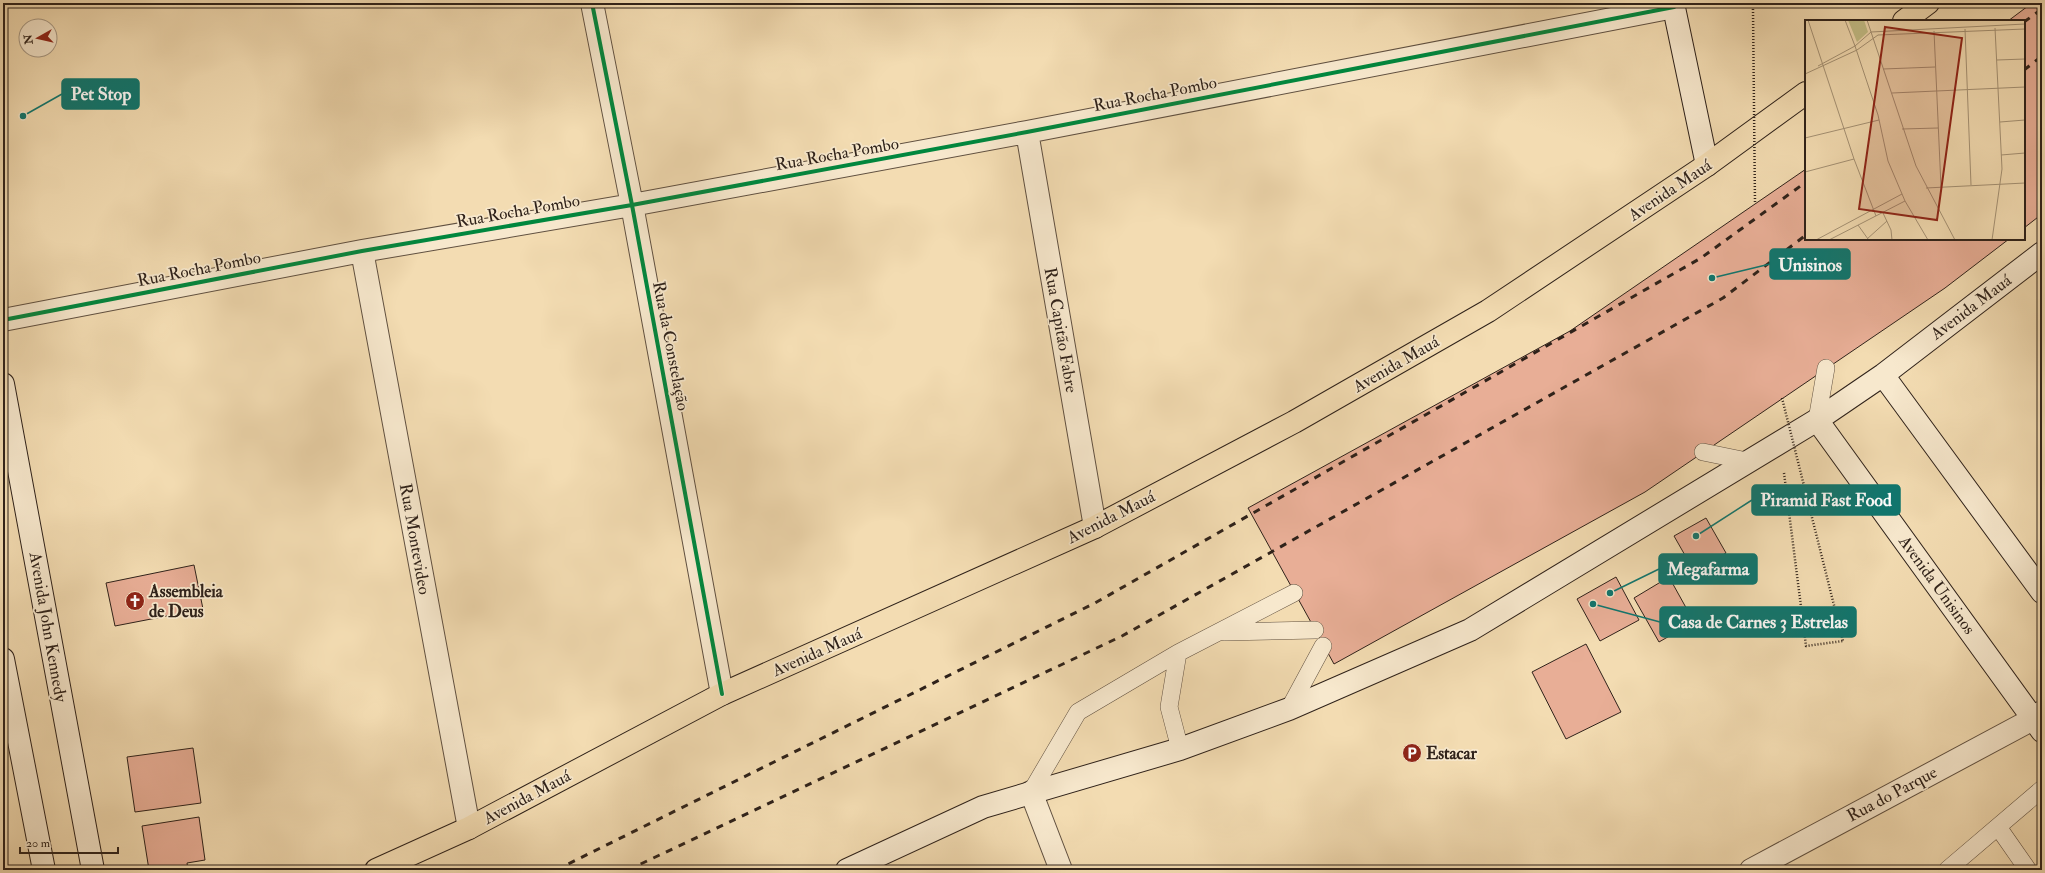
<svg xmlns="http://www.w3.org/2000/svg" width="2045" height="873" viewBox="0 0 2045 873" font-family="'IM FELL Double Pica',serif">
<rect width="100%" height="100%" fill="#f3dcb2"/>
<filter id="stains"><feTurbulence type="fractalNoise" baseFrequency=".005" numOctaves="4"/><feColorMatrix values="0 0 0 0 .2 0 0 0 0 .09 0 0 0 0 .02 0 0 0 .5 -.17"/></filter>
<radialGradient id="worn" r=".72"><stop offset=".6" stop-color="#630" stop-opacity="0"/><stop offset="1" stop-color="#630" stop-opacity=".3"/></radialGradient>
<path fill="#e8ae96" stroke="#2f221a" d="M2032,3H2037L2042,10V214L2024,228V21H2008Z
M1806,169V239H2009L1945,288L1645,492L1334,664L1248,508L1570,331Z
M1706,518L1726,553L1694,571L1674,536Z
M194,565L203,609L115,626L106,583Z
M1616,577L1639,620L1600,641L1577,599Z
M1669,577L1694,622L1659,642L1634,598Z
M1586,644L1621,712L1566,739L1532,672Z
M193,748L201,803L135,812L127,757Z
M199,817L205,860L187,863L188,870H149L142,826Z
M3,852L6,870H3Z"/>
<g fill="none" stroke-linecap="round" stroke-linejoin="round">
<defs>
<path id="lane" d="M1817,420L1826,368
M1703,452L1747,461
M1224,632L1315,630
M1178,653L1169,707L1180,749
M1289,709L1323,646
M1031,792L1078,712L1178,653L1294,593
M1998,827L2028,870
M1947,870L2042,789"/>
<path id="street" d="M592,3L632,205L722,694
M1027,132L1095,527
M362,251L469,828
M3,320L362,251L632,205L1027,132L1674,7
M1031,792L1061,870
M1751,870L2033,719L2042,712"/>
<path id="secondary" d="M1673,3L1707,165
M1883,375L2042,592
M3,384L93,870
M1817,420L2042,731
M3,659L44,870
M847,870L983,807L1180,749L1289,709L1470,630L1817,420L1883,375L2042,253"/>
<path id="primary" d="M1904,21L1928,3
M376,870L469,828L722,694L1095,527L1294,422L1488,311L1707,165L1806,93"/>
</defs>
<use href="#lane" stroke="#605040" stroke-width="18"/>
<use href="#street" stroke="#605040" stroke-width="24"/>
<use href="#secondary" stroke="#2f221a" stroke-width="24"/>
<use href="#primary" stroke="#2f221a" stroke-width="24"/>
<path stroke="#2f221a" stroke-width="2.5" stroke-dasharray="1 2" stroke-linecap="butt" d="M1752,3L1753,9
M1784,473L1806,646L1843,641"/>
<use href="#lane" stroke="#f7e8cd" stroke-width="17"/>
<use href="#street" stroke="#f7e8cd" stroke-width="22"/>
<use href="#secondary" stroke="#f7e8cd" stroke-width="22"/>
<use href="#primary" stroke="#f3dcb2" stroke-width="22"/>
<path stroke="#2f221a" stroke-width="3" stroke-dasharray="7 7" stroke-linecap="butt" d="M2024,22L2042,9
M2024,70L2042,56
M556,870L1095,603L1701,258L1806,182
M628,870L1122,636L1723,298L1806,235"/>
<path stroke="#2f221a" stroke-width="2.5" stroke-dasharray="1 2" stroke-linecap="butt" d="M1753,9L1755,204
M1782,398L1843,641"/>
<defs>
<path id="cycleway" d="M592,3L632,205L722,694
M3,320L362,251L632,205L1027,132L1674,7"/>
</defs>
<use href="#cycleway" stroke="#f7e8cd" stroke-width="6"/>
<use href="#cycleway" stroke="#00873e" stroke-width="4"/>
</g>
<defs>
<symbol id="church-disc" viewBox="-11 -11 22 22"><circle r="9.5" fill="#8f2418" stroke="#f7e8cd"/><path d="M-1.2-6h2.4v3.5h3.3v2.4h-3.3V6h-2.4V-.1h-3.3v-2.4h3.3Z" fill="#fff"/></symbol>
<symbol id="parking-disc" viewBox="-11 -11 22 22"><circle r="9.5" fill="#8f2418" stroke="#f7e8cd"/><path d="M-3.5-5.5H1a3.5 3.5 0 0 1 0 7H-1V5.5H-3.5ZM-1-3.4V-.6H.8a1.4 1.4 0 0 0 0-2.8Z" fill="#fff"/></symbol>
</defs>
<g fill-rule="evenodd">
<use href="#church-disc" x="124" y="590" width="22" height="22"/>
<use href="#parking-disc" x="1401" y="742" width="22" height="22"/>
</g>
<g text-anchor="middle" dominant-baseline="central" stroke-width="3.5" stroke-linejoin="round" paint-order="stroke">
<g font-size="17" fill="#2f221a" stroke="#f7e8cd">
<text transform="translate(1155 94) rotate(-11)">Rua Rocha Pombo</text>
<text transform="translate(837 154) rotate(-10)">Rua Rocha Pombo</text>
<text transform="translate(1670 190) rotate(-34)">Avenida Mauá</text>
<text transform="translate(518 211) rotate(-10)">Rua Rocha Pombo</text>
<text transform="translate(199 269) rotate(-11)">Rua Rocha Pombo</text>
<text transform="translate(1971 307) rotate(-37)">Avenida Mauá</text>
<text transform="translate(1061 330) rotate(80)">Rua Capitão Fabre</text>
<text transform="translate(671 346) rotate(79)">Rua da Constelação</text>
<text transform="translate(1396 364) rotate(-30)">Avenida Mauá</text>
<text transform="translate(1111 517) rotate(-27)">Avenida Mauá</text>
<text transform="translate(415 539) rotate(80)">Rua Montevideo</text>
<text transform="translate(1937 585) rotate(54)">Avenida Unisinos</text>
<text transform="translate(48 627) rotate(80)">Avenida John Kennedy</text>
<text transform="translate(817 652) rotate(-24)">Avenida Mauá</text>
<text transform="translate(1892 794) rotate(-28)">Rua do Parque</text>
<text transform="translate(527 797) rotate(-28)">Avenida Mauá</text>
</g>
<g font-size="17" font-weight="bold" fill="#2f221a" stroke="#f7e8cd" text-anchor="start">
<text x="149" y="591">Assembleia<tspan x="149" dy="20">de Deus</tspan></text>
<text x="1426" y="753">Estacar</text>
</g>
</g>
<g transform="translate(1805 20)">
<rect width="220" height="220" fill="#f3dcb2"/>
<path d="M43,0H59L63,12L52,22Z" fill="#c3be87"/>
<path fill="none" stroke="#a59275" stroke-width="1" d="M3,0L49,139L71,196M62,0L111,146L150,220M160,9L166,165M129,11L136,167M52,30L73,15L220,9M192,40L220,39M13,46L50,26L40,0M78,49L130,47M0,54L52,30M87,73L220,67M195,102L220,100M97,109L133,108M0,118L74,100M196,135L220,133M0,152L49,139M121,168L220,163M100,181L123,220M78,193L86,210L87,220M53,205L63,219M62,219L82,201M11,220L97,174M24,220L100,181L83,141L73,95L50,26L66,12L220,4M187,220L197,149L190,8"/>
<path fill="#8f2418" fill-opacity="0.15" stroke="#8f2418" stroke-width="2" d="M80,7L157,18L132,200L54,189Z"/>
<rect width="220" height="220" fill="none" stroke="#2f221a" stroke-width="2"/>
</g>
<path fill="none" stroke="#0f766e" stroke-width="1.5" d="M23 116L62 94M1712 278L1770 264M1696 536L1752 500M1610 593L1659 569M1593 604L1660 622"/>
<g fill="#0f766e" stroke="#f7e8cd" stroke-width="1.5">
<circle cx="23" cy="116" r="4"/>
<circle cx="1712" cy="278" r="4"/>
<circle cx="1696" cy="536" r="4"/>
<circle cx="1610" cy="593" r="4"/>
<circle cx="1593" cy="604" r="4"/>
</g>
<g fill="#0f766e" stroke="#0f766e" stroke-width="1.5">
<rect x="62" y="79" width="77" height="30" rx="4"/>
<rect x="1770" y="249" width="80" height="30" rx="4"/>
<rect x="1752" y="485" width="148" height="30" rx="4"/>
<rect x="1659" y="554" width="98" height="30" rx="4"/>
<rect x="1660" y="607" width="196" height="30" rx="4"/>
</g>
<g font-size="18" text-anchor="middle" font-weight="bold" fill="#fff">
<text x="101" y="100">Pet Stop</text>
<text x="1810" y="271">Unisinos</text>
<text x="1826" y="506">Piramid Fast Food</text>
<text x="1708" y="575">Megafarma</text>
<text x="1758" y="628">Casa de Carnes 3 Estrelas</text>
</g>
<rect width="2045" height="873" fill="none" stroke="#f3dcb2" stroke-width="16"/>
<rect x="4" y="4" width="2037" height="865" fill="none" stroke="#2f221a" stroke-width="2"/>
<rect x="8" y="8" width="2029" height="857" fill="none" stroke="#2f221a"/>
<g transform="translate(38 38) rotate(262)"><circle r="19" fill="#f7e8cd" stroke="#a79985"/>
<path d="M0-3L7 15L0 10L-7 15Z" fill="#8f2418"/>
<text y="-6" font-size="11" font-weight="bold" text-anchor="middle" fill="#2f221a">N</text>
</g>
<path d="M20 847v6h98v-6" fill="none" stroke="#2f221a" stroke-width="2"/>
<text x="26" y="847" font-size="12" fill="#2f221a" stroke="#f7e8cd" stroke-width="3" paint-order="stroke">20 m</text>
<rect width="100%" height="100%" filter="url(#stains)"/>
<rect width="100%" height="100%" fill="url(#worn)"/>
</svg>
